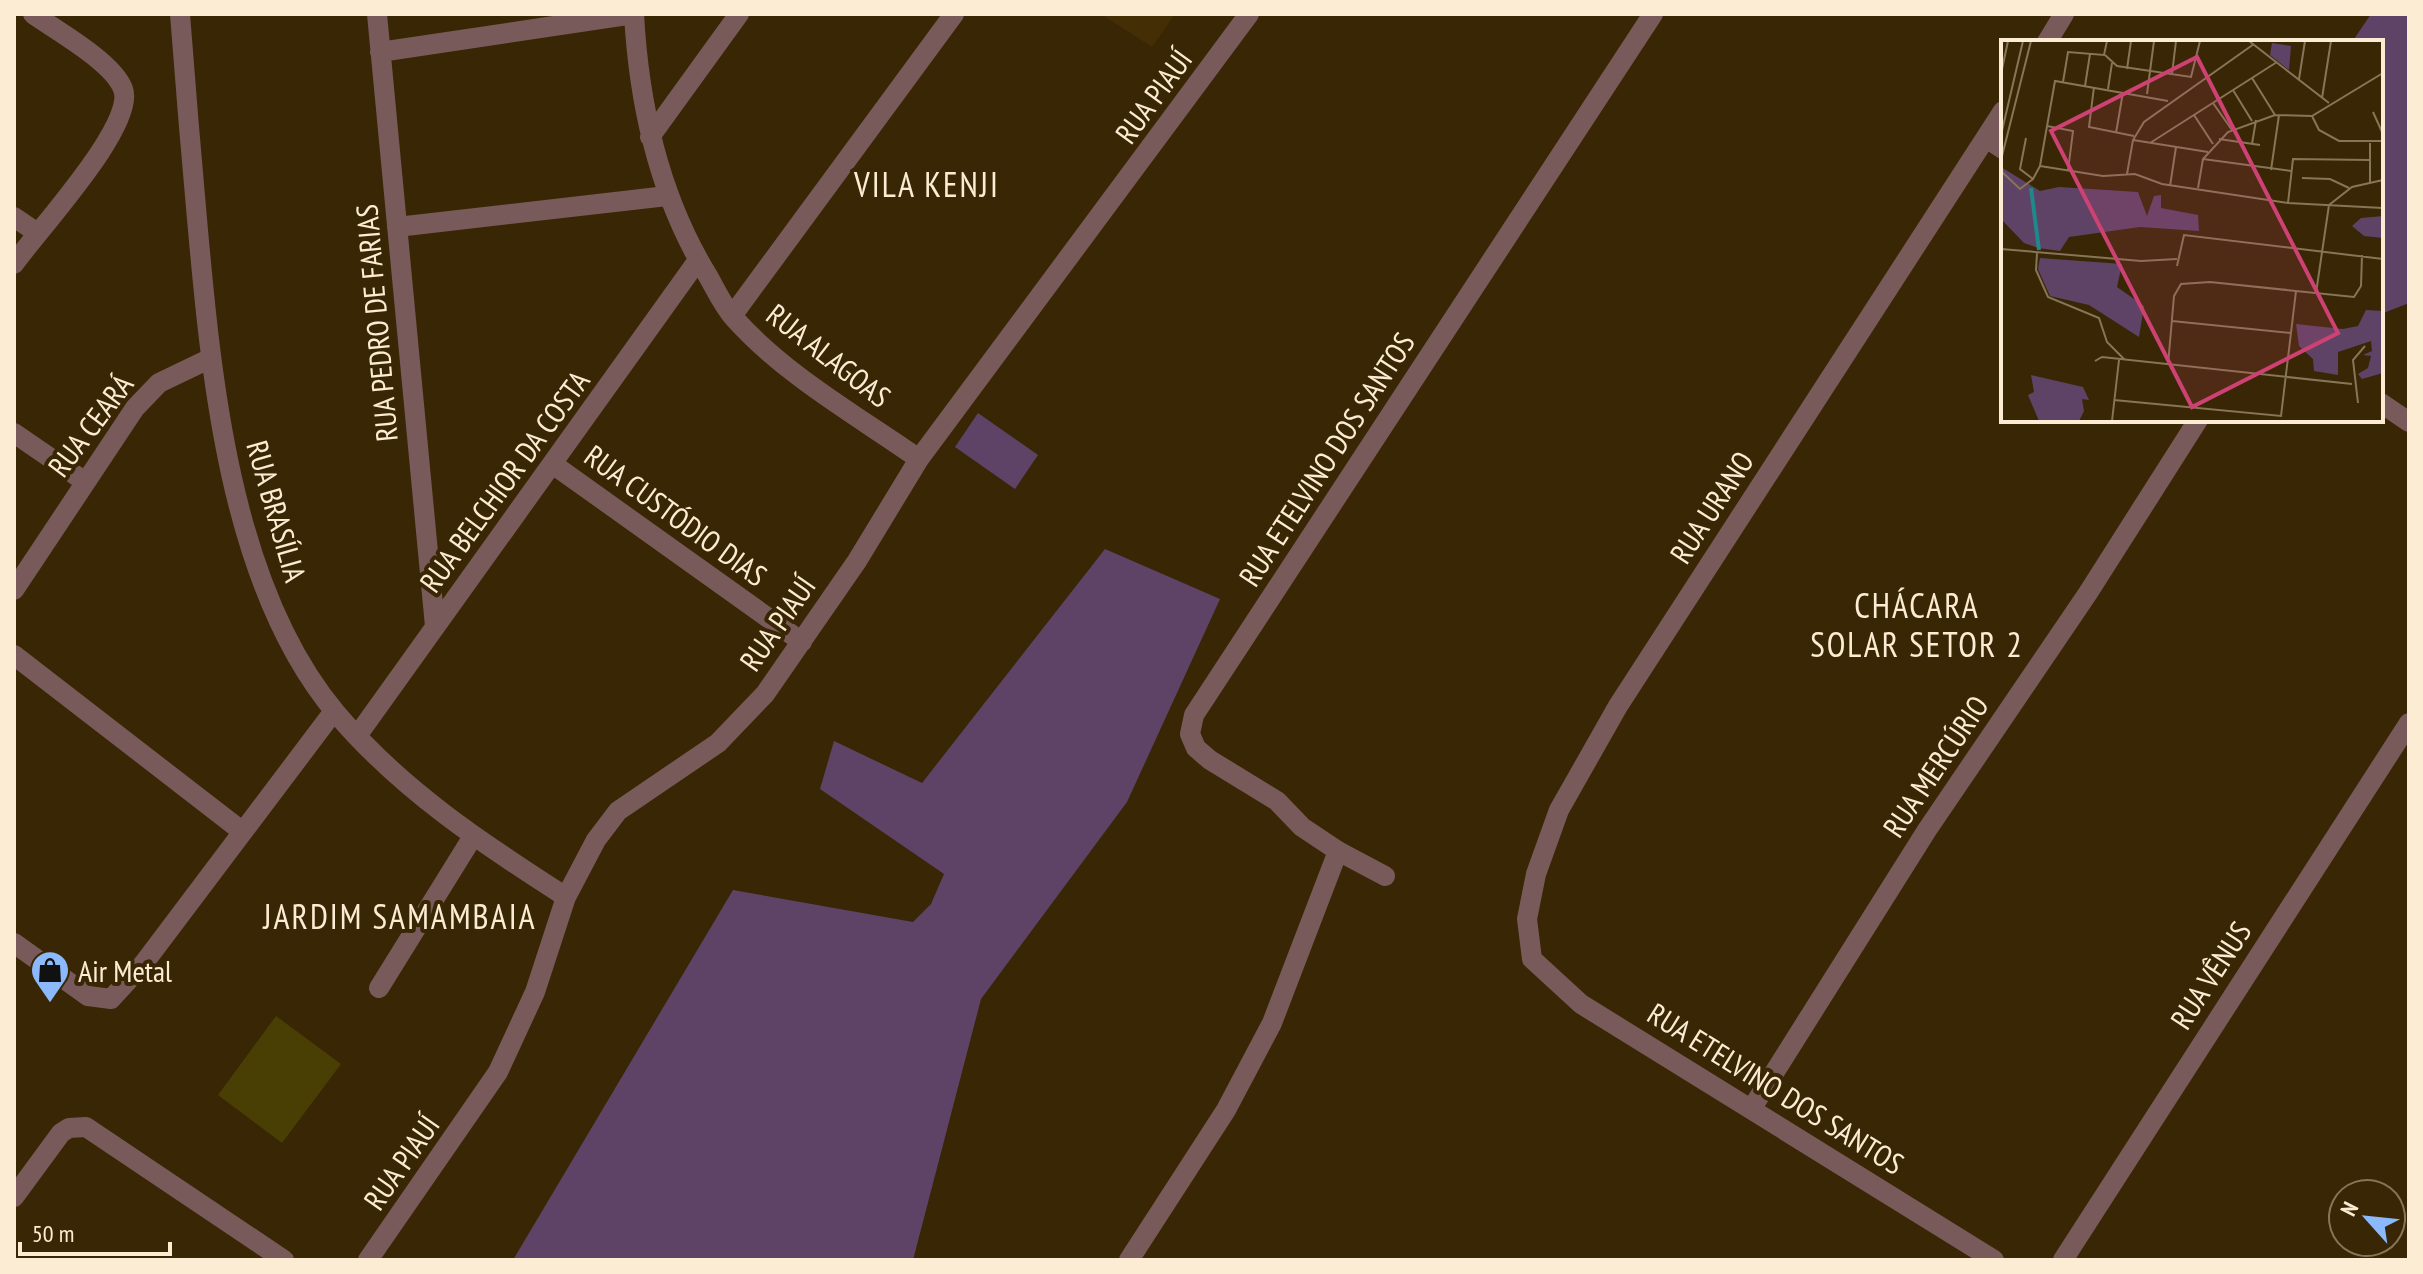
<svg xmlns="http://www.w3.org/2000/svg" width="2423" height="1274" viewBox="0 0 2423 1274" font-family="'PT Sans Narrow',sans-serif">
<rect width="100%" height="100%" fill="#392604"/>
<path fill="#432e06" d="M1101,14H1175L1152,47Z"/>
<path fill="#5f4367" d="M2371,14H2409V303L2381,314V42H2352Z
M978,413L1038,455L1015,489L955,447Z
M1105,549L1220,599L1127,802L981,999L913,1260H513L733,890L913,922L931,904L944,874L820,789L834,741L922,783Z"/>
<path fill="#493f04" d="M276,1016L341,1064L282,1143L218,1095Z"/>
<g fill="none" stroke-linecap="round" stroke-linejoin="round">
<path stroke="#795a5a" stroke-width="20" d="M180,14C185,82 191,151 197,219C211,377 230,587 336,713C400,789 483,844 566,897
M377,14L435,626
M634,14C639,107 659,196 708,276C716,290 723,306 734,318C785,375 856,415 919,459
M2047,42L2064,14
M380,52L634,14
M650,137L739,14
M1986,138L2003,149
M14,217L36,232
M397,227L667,196
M14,264C37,231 137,124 123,89C113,62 57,31 33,14
M732,316L954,14
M2381,403L2409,422
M14,433L84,481
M554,465L802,642
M14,590L135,408L159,383L209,359
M14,655L243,832
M357,736L698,260
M1338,851L1385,876
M14,943L88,996L111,999L144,963L334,711
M379,988L472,838
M1752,1108L1927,830L2088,593L2198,420
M14,1197L61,1133L69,1128L86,1127L284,1260
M368,1260L498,1072L535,992L566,897L596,840L618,811L718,743L765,694L857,561L919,459L1249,14
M1994,1260L1581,1004L1532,959L1527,919L1536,874L1559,810L1618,706L2003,111
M2063,1260L2409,723"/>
<path stroke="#795a5a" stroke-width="20" d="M1129,1260L1226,1110L1272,1023L1338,851L1302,827L1277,801L1210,760L1196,748L1190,734L1194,715L1653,14"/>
</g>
<defs>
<symbol id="shop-pin" viewBox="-11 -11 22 30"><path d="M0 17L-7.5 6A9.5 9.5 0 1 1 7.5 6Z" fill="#8cb9fc" stroke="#392604"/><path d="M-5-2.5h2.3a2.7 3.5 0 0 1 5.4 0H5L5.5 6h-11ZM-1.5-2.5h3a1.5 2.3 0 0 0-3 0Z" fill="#111"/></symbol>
</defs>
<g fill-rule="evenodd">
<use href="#shop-pin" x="28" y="948" width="44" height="60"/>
</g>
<g text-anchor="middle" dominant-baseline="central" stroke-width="8" stroke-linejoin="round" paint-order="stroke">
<g font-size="30" fill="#fcecd3" stroke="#392604">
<text transform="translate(1153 96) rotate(-54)">RUA PIAUÍ</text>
<text transform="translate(376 323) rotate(-95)">RUA PEDRO DE FARIAS</text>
<text transform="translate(829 355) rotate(38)">RUA ALAGOAS</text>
<text transform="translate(90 425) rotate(-53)">RUA CEARÁ</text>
<text transform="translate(1326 459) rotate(-57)">RUA ETELVINO DOS SANTOS</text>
<text transform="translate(504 481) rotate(-54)">RUA BELCHIOR DA COSTA</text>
<text transform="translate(1711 507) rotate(-57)">RUA URANO</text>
<text transform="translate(277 511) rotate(74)">RUA BRASÍLIA</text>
<text transform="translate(676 515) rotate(36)">RUA CUSTÓDIO DIAS</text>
<text transform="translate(777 623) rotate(-55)">RUA PIAUÍ</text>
<text transform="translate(1935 766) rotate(-56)">RUA MERCÚRIO</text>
<text transform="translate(2210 975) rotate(-57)">RUA VÊNUS</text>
<text transform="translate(1776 1088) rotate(32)">RUA ETELVINO DOS SANTOS</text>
<text transform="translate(401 1162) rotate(-55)">RUA PIAUÍ</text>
</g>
<g font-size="30" fill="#fcecd3" stroke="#392604" text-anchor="start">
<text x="78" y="970">Air Metal</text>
</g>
<g font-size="34" letter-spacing="2" fill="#fcecd3" stroke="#392604">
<text x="927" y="184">VILA KENJI</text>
<text x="1917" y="605">CHÁCARA<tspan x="1917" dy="39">SOLAR SETOR 2</tspan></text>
<text x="400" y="916">JARDIM SAMAMBAIA</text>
</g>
</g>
<g transform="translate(2001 40)">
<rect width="382" height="382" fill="#392604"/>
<path d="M271,3L290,6L288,30L269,15ZM0,127L39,151L58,147L137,152L146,176L153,156L160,155V168L197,175L198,191L139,187L68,197L59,211L37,208L23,203L0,179ZM382,176V198L363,196L351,186L360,178ZM39,218L121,224L116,247L143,266L138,297L88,265L49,256L37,229ZM365,270L382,271V333L361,339L357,334L367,328L370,316L362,315L371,311L370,301L337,312V335L313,331L312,319L298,306L295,284L342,289L357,286ZM30,335L82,347L88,360L81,359L83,371L78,381H38L27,355L33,352Z" fill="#5f4367"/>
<path fill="none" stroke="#20878a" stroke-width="4" d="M30,148L38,210"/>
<path fill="none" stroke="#877557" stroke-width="2" d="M248,1L328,63M104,15L116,26L190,37L199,1M126,29L130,1M0,34L7,1M171,34L175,1M251,38L274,75M298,39L304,1M62,42L67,12L103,15L106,1M84,46L89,14M93,47L88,87L133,96M107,49L111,23M232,50L251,81M146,54L153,1M321,58L330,1M212,63L231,90M372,72L382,94M193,75L212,104M311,76L318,90L338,101H382M46,86L72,91L67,131M115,93L122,52M0,95L22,1M25,98L19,129L32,139L39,126L54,41L167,61M218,99L259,105M132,100L207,112M149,103L276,22M369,103V142M251,104L255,80M202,119L290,131M0,120L30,1M39,126L102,136L134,134L161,144L287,163L382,168M270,130L278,75M0,131L19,149L32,139M126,134L132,100L143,82L253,4M301,138L329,139L348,148M169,146L175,107M197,148L202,119L227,92L274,75L311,76L382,33M287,163L292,119L369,120M328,165L351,147L382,140M0,209L140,221L176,219M36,213L35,230L47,257L98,278L106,302L124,320M176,226L183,195L382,219M0,247V286M315,253L328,165M171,281L290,293M94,321L101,317L351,344M167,325L173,256L180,244L209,242L353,257L360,246L361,215M113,360L280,376L295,251M357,363L352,320L364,306M111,381L118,320"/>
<path fill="#ce4273" fill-opacity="0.15" stroke="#ce4273" stroke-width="4" d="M196,17L337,293L191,367L50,91Z"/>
<rect width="382" height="382" fill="none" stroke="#fcecd3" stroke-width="4"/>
</g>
<rect width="2423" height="1274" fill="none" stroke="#fcecd3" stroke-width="32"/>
<g transform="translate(2367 1218) rotate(297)"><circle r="38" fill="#392604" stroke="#877557" stroke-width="2"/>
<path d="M0-6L14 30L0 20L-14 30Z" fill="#8cb9fc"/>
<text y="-12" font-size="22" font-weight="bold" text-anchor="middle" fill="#fcecd3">N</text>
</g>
<path d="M20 1242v12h150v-12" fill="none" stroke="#fcecd3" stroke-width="4"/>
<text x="32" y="1242" font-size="24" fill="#fcecd3" stroke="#392604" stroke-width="6" paint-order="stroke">50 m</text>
</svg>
